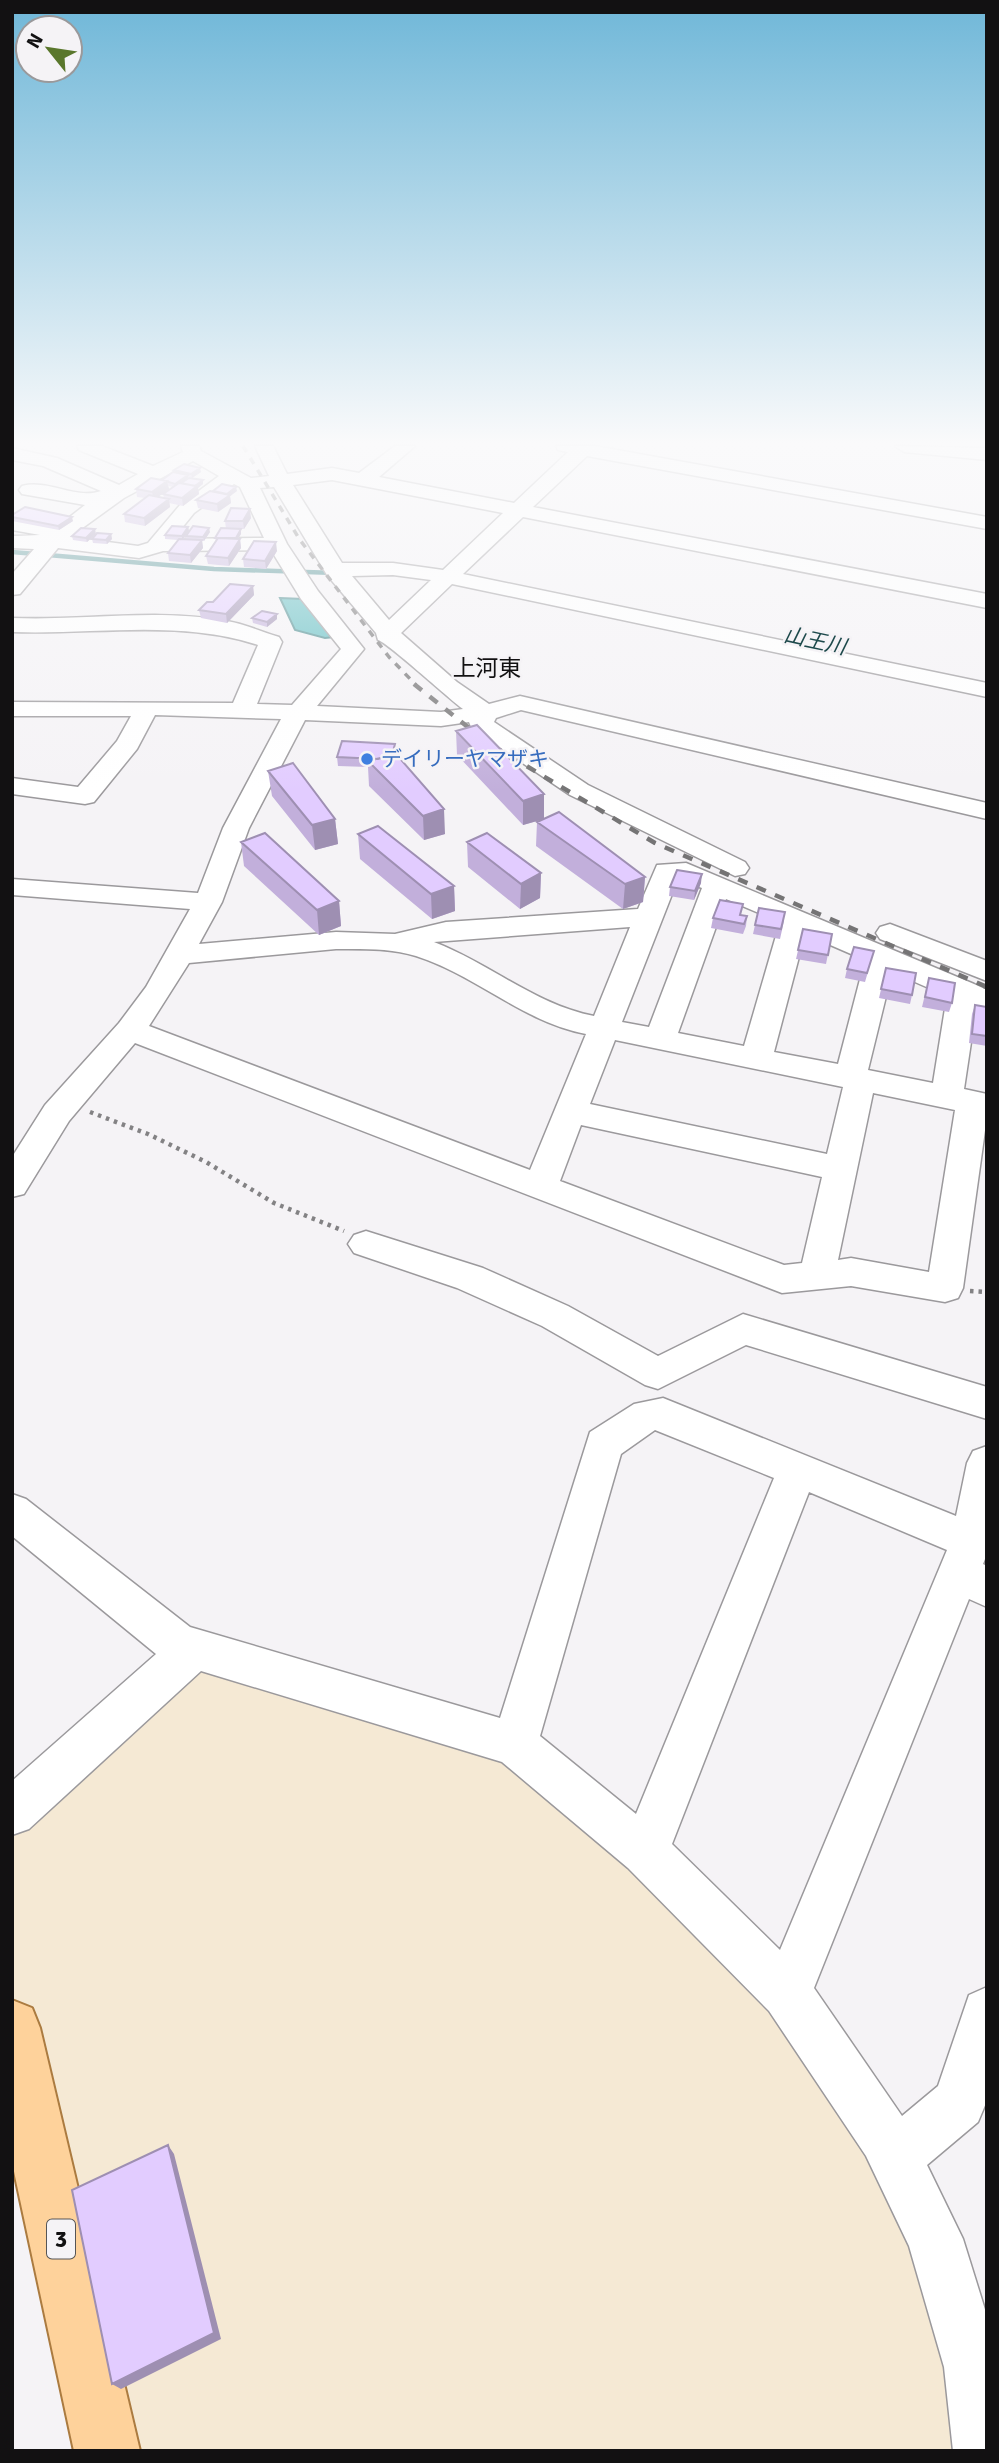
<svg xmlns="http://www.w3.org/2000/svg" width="999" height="2463" viewBox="0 0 999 2463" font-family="Signika,'Noto Sans JP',sans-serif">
<rect width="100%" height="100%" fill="#f5f3f6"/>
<path fill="#f5e9d4" d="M194,1649L515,1744L645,1851L885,2137L983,2451H107L12,2031V1812Z"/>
<path fill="#5abbbf" stroke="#44888b" stroke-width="2" d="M280,598L303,599L335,637L325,638L295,630Z"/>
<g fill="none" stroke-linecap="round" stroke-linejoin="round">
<path stroke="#44888b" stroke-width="4.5" d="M12,552L214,569L336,573"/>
<defs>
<path id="minor" d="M77,446H102L153,466L183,452L181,446H199L201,451L251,478L269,476L255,446H273L287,474L332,468L359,473L395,446H415L379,477L514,503L568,452L558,450L556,446H595L987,517V529L587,456L533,507L987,594V608L523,517L463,574L987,683V697L452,584L401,633L457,682L489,704L520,696L987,803V819L521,710L496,718L494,722L588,785L745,862L749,868L745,874L735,876L570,795L472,729L469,722L441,726L305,720L249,828L222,902L199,944L336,932L395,934L446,922L638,909L657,865L686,863L974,984L987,990V1012L976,1009L964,1089L987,1094V1116L963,1288L958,1298L945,1302L851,1286L782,1293L135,1043L69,1121L24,1194L12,1197V1157L45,1105L119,1023L146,987L190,909L12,895V879L198,893L223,828L281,719L155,715L137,749L94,802L85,804L12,794V778L78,787L117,741L131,716H12V702L233,703L258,645C177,619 96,635 12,632V618C84,621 156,608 227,621C245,624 262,632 279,637L282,642L257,704L292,705L341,649L301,599L271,550L163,551L139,558L58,548L20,594L12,595V574L34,549L12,548V536L40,535L12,530V518L57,527L85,505L22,494L19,490L22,486C49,479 75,500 101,491L43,466L12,460V448L57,458L119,485L138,474L79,450ZM193,461L219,476L180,505L148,543L138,546L70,537L124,498ZM332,480L503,513L443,570L393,563H342L293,485ZM234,484L240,487L264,538L173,539L194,513ZM274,487L327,575L376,633L378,640C387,642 448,698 463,709L441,712L317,706L364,649L318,591L287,544L260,488ZM393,575L431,580L389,620L352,576ZM678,879L702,888L649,1027L622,1022ZM726,899L780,922L744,1046L678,1033ZM630,927L594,1016C536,1005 489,963 434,942ZM805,934L865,960L838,1064L774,1052ZM336,949C362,949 390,948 416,956C476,975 523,1022 586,1034L530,1170L149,1026L189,963ZM892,972L947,996L933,1083L868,1070ZM615,1040L843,1087L827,1154L590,1104ZM873,1093L955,1110L929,1272L851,1258L838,1260ZM581,1125L822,1177L802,1263L784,1265L560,1181Z
M895,446L987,448V460L904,452Z
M890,924L987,961V981L880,939L876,933L880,927Z
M366,1231L483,1268L568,1306L658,1356L743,1314L987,1387V1419L746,1345L658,1389L645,1385L542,1326L457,1288L354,1253L348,1244L354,1235Z
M663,1398L956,1516L967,1463L973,1451L987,1446V1554L983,1564L987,1566V1607L969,1599L814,1988L902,2116L938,2086L969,1995L987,1987L986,2103L978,2122L927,2165L963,2239L987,2316V2451H953L944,2367L909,2246L866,2156L769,2011L628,1868L502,1762L201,1671L29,1829L12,1835V1781L156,1654L12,1536V1494L26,1499L190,1627L500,1718L590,1432L634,1404ZM655,1430L774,1478L636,1814L540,1736L621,1454ZM809,1492L947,1550L780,1950L672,1844Z"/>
<path id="major" d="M12,2000L32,2008L40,2028L140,2451H74L12,2162Z"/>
</defs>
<use href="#minor" stroke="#9b999c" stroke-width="3"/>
<use href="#major" stroke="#ab7b40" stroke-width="4"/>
<path stroke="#838284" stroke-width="4.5" stroke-dasharray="3.5 5" stroke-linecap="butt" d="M90,1112L148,1134L206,1162L274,1203L344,1231
M970,1291L987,1292"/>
<use href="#minor" fill="#fff" fill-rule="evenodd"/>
<use href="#major" fill="#fed29b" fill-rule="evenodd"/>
<path stroke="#757475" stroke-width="3.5" stroke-dasharray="7 7" stroke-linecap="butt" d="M243,446L300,540L389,657L416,685"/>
<path stroke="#757475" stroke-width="4.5" stroke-dasharray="10 10" stroke-linecap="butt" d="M414,684L488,743L655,843L987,987"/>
<path stroke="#757475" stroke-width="5" stroke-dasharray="11 11" stroke-linecap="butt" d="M984,986L987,987"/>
</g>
<path fill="#c2afdb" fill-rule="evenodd" d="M174,470L201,472L192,478L188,477V479L203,484L198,488L199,494L183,506L169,503L170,507L145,526L125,522L124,514L145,498L137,497L136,489L162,480L174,472ZM168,486L173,487L163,494L164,498L158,497L169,489Z
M237,491L230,496L231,503L218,512L198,508L196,500Z
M12,515L73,521L59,530L12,521Z
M251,518L244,529H237H241V534L238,539H240L241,548L229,566L208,564L206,556L216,541L215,538L226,529L225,521Z
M188,527L189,531L184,539H186V536L210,532L204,541H202L203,548L191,563L169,561L168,553L178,540L165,539V535Z
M96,534L87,542L73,540L72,536Z
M111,534L112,539L107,544L93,543L92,539Z
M277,551L266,569L244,567L243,559Z
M253,586L254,595L227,623L201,618L199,610L213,602Z
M277,614V619L267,627L253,623L252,618Z
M456,731L544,819L523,825L457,755Z
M395,753V755L445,834L424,840L369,786L368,767L338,766L337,757Z
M268,771L335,819L338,844L315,850L272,796Z
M537,822L645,877L643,902L623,909L536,846Z
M358,834L454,886L455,911L432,919L360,859Z
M241,842L339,901L341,926L319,935L244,866Z
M467,842L541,873L540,898L520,909L468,867Z
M701,883L694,900L669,896L670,887Z
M741,915L747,916L746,926L743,934L711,928L713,918Z
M784,921L780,939L753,934L755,925Z
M803,929L832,934L826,964L796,959Z
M874,951L865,982L845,978L847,969Z
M886,968L912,995L910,1004L879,998Z
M929,978L952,1003L949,1012L922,1007Z
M975,1005L987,1007V1046L969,1043L972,1014Z"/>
<path fill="#9e8fb2" d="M200,468L201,472L192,478L191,474Z
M188,475V479L176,488L175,484Z
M203,480V484L198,488L199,494L183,506L182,498L192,488Z
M167,481L169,489L154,500L152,492Z
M236,487L237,491L230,496L231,503L218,512L217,504L226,495Z
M169,499L170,507L145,526L144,518Z
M250,509L251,518L244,529L243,521Z
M72,517L73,521L59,530L58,526Z
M188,527L189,531L182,540V536Z
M209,528L210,532L204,541L203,537Z
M95,529L96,534L87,542L86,538Z
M241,529V534L236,542V538Z
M111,534L112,539L107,544L106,540Z
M240,539L241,548L229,566L228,558Z
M202,540L203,548L191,563L190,555Z
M276,542L277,551L266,569L265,561Z
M253,586L254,595L227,623L226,614Z
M277,614V619L267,627V622Z
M544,794V819L523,825V801Z
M444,809L445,834L424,840L423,816Z
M335,819L338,844L315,850L312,825Z
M541,873L540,898L520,909L521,884Z
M702,874L701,883L694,900L695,891Z
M645,877L643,902L623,909L625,884Z
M454,886L455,911L432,919L431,894Z
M339,901L341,926L319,935L317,910Z
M168,2145L174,2154L221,2339L121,2389L112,2384Z"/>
<path fill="#e2ccff" stroke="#9e8fb2" stroke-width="2" d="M184,464L200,468L191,474L174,470Z
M173,472L188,475L175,484L162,480Z
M151,478L167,481L152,492L136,489Z
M189,478L203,480L195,486L181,483Z
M179,483L197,486L182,498L163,494Z
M222,484L236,487L227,494L213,491Z
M210,491L230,495L217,504L196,500Z
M149,495L169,499L144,518L124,514Z
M25,507L72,517L58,526L12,517V515Z
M231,508L250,509L243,521H225Z
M172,526L188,527L182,536L165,535Z
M193,526L209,528L203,537L186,536Z
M81,528L95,529L86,538L72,536Z
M221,528L241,529L236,538H215Z
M97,533L111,534L106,540L92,539Z
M218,538L240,539L228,558L206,556Z
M179,539L202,540L190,555L168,553Z
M254,541L276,542L265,561L243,559Z
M230,584L253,586L226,614L199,610L207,602H213Z
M262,611L277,614L267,622L252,618Z
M477,725L544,794L523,801L456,731Z
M342,741L395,744L392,755L378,759L337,757Z
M396,754L444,809L423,816L368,761Z
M293,763L335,819L312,825L268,771Z
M559,812L645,877L625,884L537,822Z
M378,826L454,886L431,894L358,834Z
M265,833L339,901L317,910L241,842Z
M487,833L541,873L521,884L467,842Z
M677,870L702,874L695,891L670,887Z
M720,900L743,904L740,915L747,916L744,924L713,918Z
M759,908L785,912L781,929L755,925Z
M803,929L832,934L828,955L798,950Z
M854,947L874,951L867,973L847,969Z
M886,968L916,973L912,995L881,989Z
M929,978L955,983L952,1003L925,997Z
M975,1005L987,1007V1036L972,1034Z
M168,2145L214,2333L112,2384L72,2190Z"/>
<linearGradient id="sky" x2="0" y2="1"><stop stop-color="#6fb7d8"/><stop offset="0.56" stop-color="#fafafb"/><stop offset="1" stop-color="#fafafb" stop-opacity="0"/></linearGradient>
<rect width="999" height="791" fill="url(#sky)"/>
<circle fill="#3f7fe0" stroke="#f5f3f6" stroke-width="2.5" cx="367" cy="759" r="7"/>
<g text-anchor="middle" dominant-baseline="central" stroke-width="5" stroke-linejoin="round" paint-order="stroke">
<g font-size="21" font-style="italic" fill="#1e4a4c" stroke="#f5f3f6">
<text transform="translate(815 641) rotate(12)">山王川</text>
</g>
<g font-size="21" fill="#366cbe" stroke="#f5f3f6" text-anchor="start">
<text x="381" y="759">デイリーヤマザキ</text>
</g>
<g font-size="23" fill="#121112" stroke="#f5f3f6">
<text x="487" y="668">上河東</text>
</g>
<rect fill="#f5f3f6" stroke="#565556" stroke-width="2" x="47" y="2219.5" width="28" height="39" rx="5"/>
<g font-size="23" font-weight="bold" fill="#121112">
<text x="61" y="2239">3</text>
</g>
</g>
<rect width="999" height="2463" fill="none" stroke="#121112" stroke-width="28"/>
<g transform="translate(49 49) rotate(300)"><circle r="33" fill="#f5f3f6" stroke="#9a999b" stroke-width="2"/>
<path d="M0-5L12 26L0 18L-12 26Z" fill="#5a772c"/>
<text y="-10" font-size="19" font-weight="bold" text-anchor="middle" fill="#121112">N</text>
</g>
</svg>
